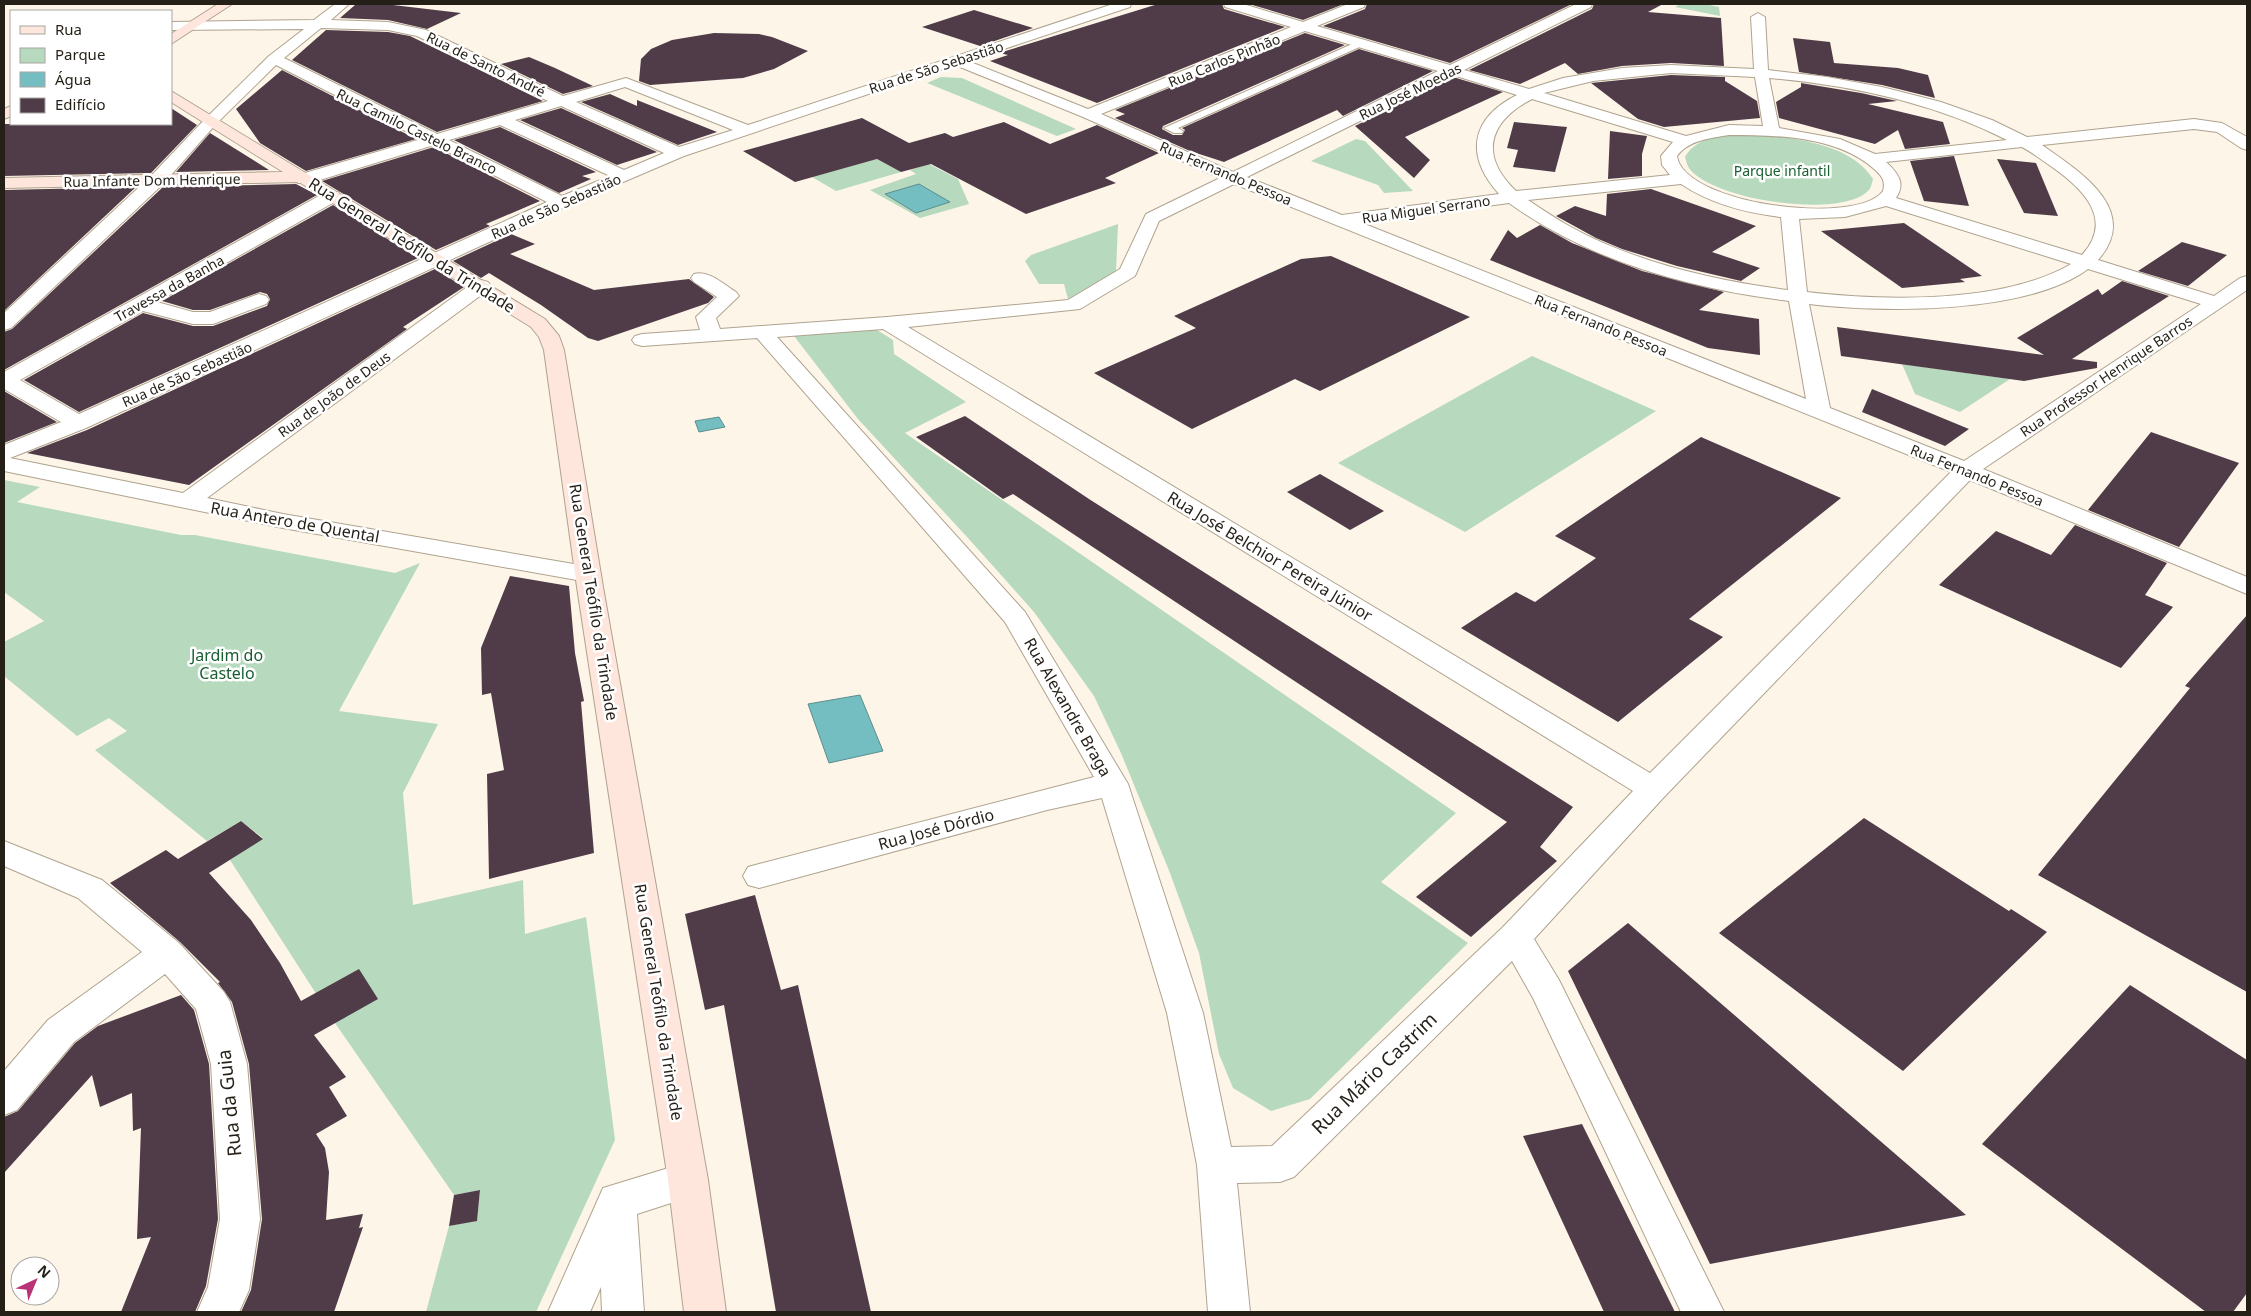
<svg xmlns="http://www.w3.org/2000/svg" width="2251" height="1316" viewBox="0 0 2251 1316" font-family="'Noto Sans',sans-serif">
<rect width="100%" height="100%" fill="#fdf5e8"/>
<path fill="#b7d9bd" d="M1680,4H1705L1719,7L1720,16L1675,7Z
M941,77L962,78L1076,129L1057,136L927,83Z
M1749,134C1788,137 1851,142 1873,179C1872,183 1871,188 1869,190C1842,220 1711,200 1689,168C1687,165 1686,160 1685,157C1697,135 1726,136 1749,134Z
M1356,139L1365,141L1413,191L1384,193L1378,185L1311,161Z
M877,159L901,172L836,191L812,177Z
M929,164L958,179L969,204L920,218L870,190L916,174L910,170Z
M1118,224L1116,272L1068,299L1064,284H1039L1025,261L1031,255Z
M874,328L893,340L894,354L966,402L905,433L1456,813L1381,882L1468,943L1310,1099L1271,1111L1233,1088L1219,1054L1199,953L1170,873L1121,753L1094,696L1034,612L968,538L858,419L794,336Z
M1532,356L1656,411L1465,532L1338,463Z
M1902,364L2010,379L1960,412L1915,394Z
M4,480L40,487L17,502L181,535H195L395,573L420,563L339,711L438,724L403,793L413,905L523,880L525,934L586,917L615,1140L536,1312H426L449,1226L477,1220L480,1190L454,1195L335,1023L230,860L263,838L241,821L207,841L95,750L127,731L109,718L77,736L4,676V642L44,621L4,592Z"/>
<path fill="#74bdc1" stroke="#5c8e8e" d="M919,184L950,202L916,213L885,194Z
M719,417L725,427L699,432L695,421Z
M860,695L883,751L829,763L808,704Z"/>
<path fill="#4f3c48" d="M1158,4H1222L1224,9L1285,27L1097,103L990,61L1008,55L999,53Z
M1249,4H1344L1303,20Z
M1367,4H1572L1450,63L1323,26L1365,9Z
M1594,4H1663L1648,12L1721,18L1724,66L1671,63L1622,66L1578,74L1565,63L1520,84L1469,70L1592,9Z
M355,5H393L461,13L427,29L388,20L340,18Z
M974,10L1033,28L980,46L922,27Z
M326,30L388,32L410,36L543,101L437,132L292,60Z
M714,33L759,34L772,37L808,51L774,69L743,78L650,85L639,81L641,59L651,49L672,40Z
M1305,33L1345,45L1163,126L1162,129L1173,135H1182L1185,130L1182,128L1359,49L1433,71L1343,116L1337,110L1224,162L1190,151L1115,118L1125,114L1115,110Z
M1793,38L1830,42L1834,63L1898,68L1928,75L1935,98L1882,85L1799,72Z
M529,57L555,68L593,86L563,94L501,64Z
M282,70L416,139L306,171L260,143L236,109Z
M1671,75L1725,77V81L1757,101L1760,118L1664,127L1638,119L1591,83Z
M1453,77L1503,92L1405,137L1430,160L1414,178L1355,126Z
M1801,83L1861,93L1897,101L1868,104L1943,122L1950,144L1905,149L1898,130L1875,144L1779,118L1776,102L1801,87Z
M610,94L637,106V100L717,132L678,145L581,102Z
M171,108L197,125L151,173L4,176V124H171Z
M561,108L657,152L617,165L520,120Z
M862,118L909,143L945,133L953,137L1004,122L1050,144L1097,125L1159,153L1105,178L1116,183L1026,214L931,164L901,172L877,159L795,182L743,151Z
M1514,122L1567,127L1555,172L1513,167L1518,150L1507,148Z
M500,127L596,172L582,176L591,179L559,193L454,140Z
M1610,131L1647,136L1642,154V176L1608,179Z
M210,133L269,170L176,172Z
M434,147L540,201L486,224L490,226L436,250L322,181Z
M1954,156L1969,206L1924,201L1910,161Z
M1997,159L2036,163L2058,216L2024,213Z
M296,184L317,195L4,370V332L12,329L163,187Z
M136,187L4,311V190Z
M1651,189L1756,226L1712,252L1760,268L1741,281L1677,266L1622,249L1596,238L1556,216L1575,206L1606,216L1607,194Z
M333,205L418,258L79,412L24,380L143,313L193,326H213L267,306L270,299L267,294L260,292L210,310H193L162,301Z
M1904,223L1982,276L1960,279L1965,282L1902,288L1821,231Z
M1540,225L1572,243L1642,271L1724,292L1699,310L1759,319L1760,355L1708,348L1490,260L1508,230L1517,238Z
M511,234L535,244L510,254L594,290L689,279L714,297L708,303L598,341L588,338L541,305L489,273L481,278L453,261Z
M2182,242L2227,255L2188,286L2138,271Z
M1331,256L1470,317L1320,391L1295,379L1192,429L1094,373L1196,328L1174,316L1301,259Z
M435,269L464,287L403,327L407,329L189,485L27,453L87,430Z
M2122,281L2169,296L2072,359L2097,362V368L2024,381L1841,356L1837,327L2044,355L2017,338L2098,289L2102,295Z
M1872,389L1969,429L1945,446L1862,412Z
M4,391L57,422L4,443Z
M965,416L1089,499L1573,807L1540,847L1557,861L1471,937L1416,897L1507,822L1013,494L1003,499L916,437Z
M2151,432L2239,463L2179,547L2088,510Z
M1701,437L1841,498L1689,619L1723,637L1618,722L1461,628L1516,592L1535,602L1596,558L1555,536Z
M1320,474L1384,511L1350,530L1287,492Z
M2075,525L2167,563L2145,595L2173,607L2121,668L1939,585L1996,531L2051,555Z
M510,576L569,586L575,653L584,701L581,702L594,853L489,879L487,774L504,770L491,693L482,695L481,648Z
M2247,615V992L2038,875L2190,688L2185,686Z
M1864,818L2009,911L2011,909L2047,932L1903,1071L1719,933Z
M241,821L263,839L209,873L251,920L280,963L301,1001L359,969L378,999L314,1035L346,1077L329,1087L347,1116L316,1134L325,1148L329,1172L326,1220L363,1214L359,1228L363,1227L334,1312H241L251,1290L262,1219L249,1064L232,1002L218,983L220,982L180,942L110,883L166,850L178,859Z
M755,895L781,990L798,985L871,1312H776L724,1005L705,1010L685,914Z
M1628,923L1659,950L1966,1215L1710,1264L1568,971Z
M2130,985L2247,1060V1293L2233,1312H2206L1982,1144Z
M181,995L194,1010L209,1064L218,1219L206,1286L195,1312H121L151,1237L137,1239L141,1128L133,1131L132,1093L100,1107L92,1075L4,1173V1117L18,1111L75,1043L98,1026Z
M1582,1124L1675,1312H1604L1523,1136Z
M480,1190L477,1221L449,1226L454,1195Z"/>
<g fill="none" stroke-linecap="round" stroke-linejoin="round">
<defs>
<path id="lane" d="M1361,40L1365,43L1364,45L1178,128L1183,131L1182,133H1174L1164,128Z"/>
<path id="street" d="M335,4H349L331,20L388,22L426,30L563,96L626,78L748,125L1113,4H1131L1130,7L968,61L1088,109L1291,27L1225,7L1224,4H1243L1303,22L1348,4H1365L1364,7L1317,26L1450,65L1576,4H1592L1591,7L1464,70L1529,89L1563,78L1622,68L1671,65L1754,69L1751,17L1758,13L1765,17L1768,70L1827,77L1882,87L1941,102L1992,120L2027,137L2194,119L2222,123L2247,137V150L2241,148L2217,132L2194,129L2042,145C2079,171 2142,210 2098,260L2214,296L2240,278L2247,276V290L1983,469L2247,577V594L1970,480L1664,797L1534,939L1559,980L1724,1312H1681L1533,998L1512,961L1294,1177L1280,1182L1237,1183L1250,1312H1208L1197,1165L1167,1013L1102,798L1047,810L759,888L748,885L743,876L748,867L759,864L1094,777L1005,622L757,338L642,346L635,344L632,340L635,336L642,334L700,330L696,317L717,297L694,282L691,278L694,274C709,270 723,284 736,292L739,296L716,318L720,329L887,317L1068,300L1120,269L1146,214L1220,178L1083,117L955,65L684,156L567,206L86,428L10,458L183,493L474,282L481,280L488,282L491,286L488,290L207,498L283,514L597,568L601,574L597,580L588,582L283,528L4,471V445L61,422L4,389V372L326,192H338L341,196L338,200L157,302L193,312H210L259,294L266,296L269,300L266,304L213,324H193L143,311L20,380L79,414L547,202L434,145L310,183H298L296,179L298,175L421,139L276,65L216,124L163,184L11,328L4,330V313L151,176L206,118L269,56L304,29L171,30V22L314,20ZM321,28L388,30L417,36L548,101L437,134L284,58ZM1305,31L1438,71L1233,172L1101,114ZM1671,73L1755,77L1763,126L1729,125L1686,136L1544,93L1593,81ZM1453,75L1517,95C1471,118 1464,155 1499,194L1342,215L1247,177ZM1769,78C1851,85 1934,103 2007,140L1875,154L1840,139L1779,128ZM625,87L733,130L679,147L576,102ZM1532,99L1673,142L1661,156L1662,165L1670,175L1516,191C1479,156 1488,122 1532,99ZM561,106L664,153L624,170L515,120ZM500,125L610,176L562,196L449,140ZM1729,135C1776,135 1836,136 1873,168C1881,175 1886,180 1883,191C1856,227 1683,204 1677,156C1688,140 1712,138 1729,135ZM2022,147C2033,153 2042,160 2052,167C2082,188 2115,219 2082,255L1896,198C1906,183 1898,173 1886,162ZM1234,184L1951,472L1650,773L908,327L1080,309L1135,276L1159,221ZM1681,184C1711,204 1746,213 1781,217L1788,290C1716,281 1634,262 1571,227C1556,219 1542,209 1528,200ZM1509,203C1589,261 1691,289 1789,301L1806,399L1362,223ZM1886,206L2071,264C2003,304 1884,301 1807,292L1799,219L1845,217ZM2088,269L2201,304L1964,461L1830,408L1809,304C1881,313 2028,314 2088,269ZM883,329L1633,791L1503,927L1272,1146L1231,1147L1203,1013L1128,784L1025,612L777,337Z
M4,841L102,880L179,943L224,992L230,1002L247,1064L260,1219L249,1290L239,1312H197L208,1287L220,1219L211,1064L196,1009L165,974L74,1042L17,1110L4,1115V1071L48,1020L142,952L78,898L4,866Z
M688,1162L702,1167L708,1180L702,1193L637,1214L644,1312H602L601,1287L590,1312H548L603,1188Z"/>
<path id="secondary" d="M218,4H232L171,44V34Z
M171,91L545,319L559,336L564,350L603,587L708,1180L726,1312H684L668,1180L577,587L544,350L539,337L531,327L299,182L4,188V178L283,172L171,102Z
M11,106V116L4,119V109Z"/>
</defs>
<use href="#lane" stroke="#afa38e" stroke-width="2"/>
<use href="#street" stroke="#afa38e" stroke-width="2"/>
<use href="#secondary" stroke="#afa38e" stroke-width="2"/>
<use href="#lane" fill="#fff" fill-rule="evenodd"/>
<use href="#street" fill="#fff" fill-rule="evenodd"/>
<use href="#secondary" fill="#fee6dd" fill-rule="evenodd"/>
</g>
<g text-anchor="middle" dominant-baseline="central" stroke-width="5" stroke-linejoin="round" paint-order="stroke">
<g font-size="14" fill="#241f17" stroke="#fff">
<text transform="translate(1224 60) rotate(-22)">Rua Carlos Pinhão</text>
<text transform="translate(486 64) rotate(26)">Rua de Santo André</text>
<text transform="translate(936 67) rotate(-18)">Rua de São Sebastião</text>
<text transform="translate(1410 91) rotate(-26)">Rua José Moedas</text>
<text transform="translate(417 131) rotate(26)">Rua Camilo Castelo Branco</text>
<text transform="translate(1226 173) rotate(23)">Rua Fernando Pessoa</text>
<text transform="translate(152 180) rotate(-1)">Rua Infante Dom Henrique</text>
<text transform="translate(556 206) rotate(-24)">Rua de São Sebastião</text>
<text transform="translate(1426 209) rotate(-8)">Rua Miguel Serrano</text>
<text transform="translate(169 288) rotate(-29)">Travessa da Banha</text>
<text transform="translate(1601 325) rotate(22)">Rua Fernando Pessoa</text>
<text transform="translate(187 374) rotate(-24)">Rua de São Sebastião</text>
<text transform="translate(2106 376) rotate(-34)">Rua Professor Henrique Barros</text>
<text transform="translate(334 394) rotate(-36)">Rua de João de Deus</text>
<text transform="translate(1977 475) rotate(22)">Rua Fernando Pessoa</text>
</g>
<g font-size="14" fill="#175f30" stroke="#fff">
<text x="1782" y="170">Parque infantil</text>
</g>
<g font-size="16" fill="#241f17" stroke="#fff">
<text transform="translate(412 245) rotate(32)">Rua General Teófilo da Trindade</text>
<text transform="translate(295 522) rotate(10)">Rua Antero de Quental</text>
<text transform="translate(1270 556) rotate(31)">Rua José Belchior Pereira Júnior</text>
<text transform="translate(594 602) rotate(81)">Rua General Teófilo da Trindade</text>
<text transform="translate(1068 707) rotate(60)">Rua Alexandre Braga</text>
<text transform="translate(936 829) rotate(-15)">Rua José Dórdio</text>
<text transform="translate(659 1002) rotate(81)">Rua General Teófilo da Trindade</text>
</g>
<g font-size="16" fill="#175f30" stroke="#fff">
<text x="227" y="655">Jardim do<tspan x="227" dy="18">Castelo</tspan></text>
</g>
<g font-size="19" fill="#241f17" stroke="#fff">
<text transform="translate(1374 1073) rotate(-44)">Rua Mário Castrim</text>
<text transform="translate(229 1103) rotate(-96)">Rua da Guia</text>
</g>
</g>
<rect width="2251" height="1316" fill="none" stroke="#241f17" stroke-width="10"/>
<rect x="10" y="10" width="162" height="115" fill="#ffffff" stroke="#a7a5a2"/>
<rect x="20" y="26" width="25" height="8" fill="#fee6dd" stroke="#a7a5a2"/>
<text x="55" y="35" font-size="15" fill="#241f17">Rua</text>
<rect x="20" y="48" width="25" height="15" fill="#b7d9bd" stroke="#a7a5a2"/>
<text x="55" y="60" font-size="15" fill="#241f17">Parque</text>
<rect x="20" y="72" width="25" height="15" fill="#74bdc1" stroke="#a7a5a2"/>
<text x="55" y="85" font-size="15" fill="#241f17">Água</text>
<rect x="20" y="98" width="25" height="15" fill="#4f3c48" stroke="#a7a5a2"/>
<text x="55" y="110" font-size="15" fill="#241f17">Edifício</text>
<g transform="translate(35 1281) rotate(44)"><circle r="24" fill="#ffffff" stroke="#a7a5a2"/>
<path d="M0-4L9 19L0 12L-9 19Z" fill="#b93377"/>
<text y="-8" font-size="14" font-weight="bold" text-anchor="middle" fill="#241f17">N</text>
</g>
</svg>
